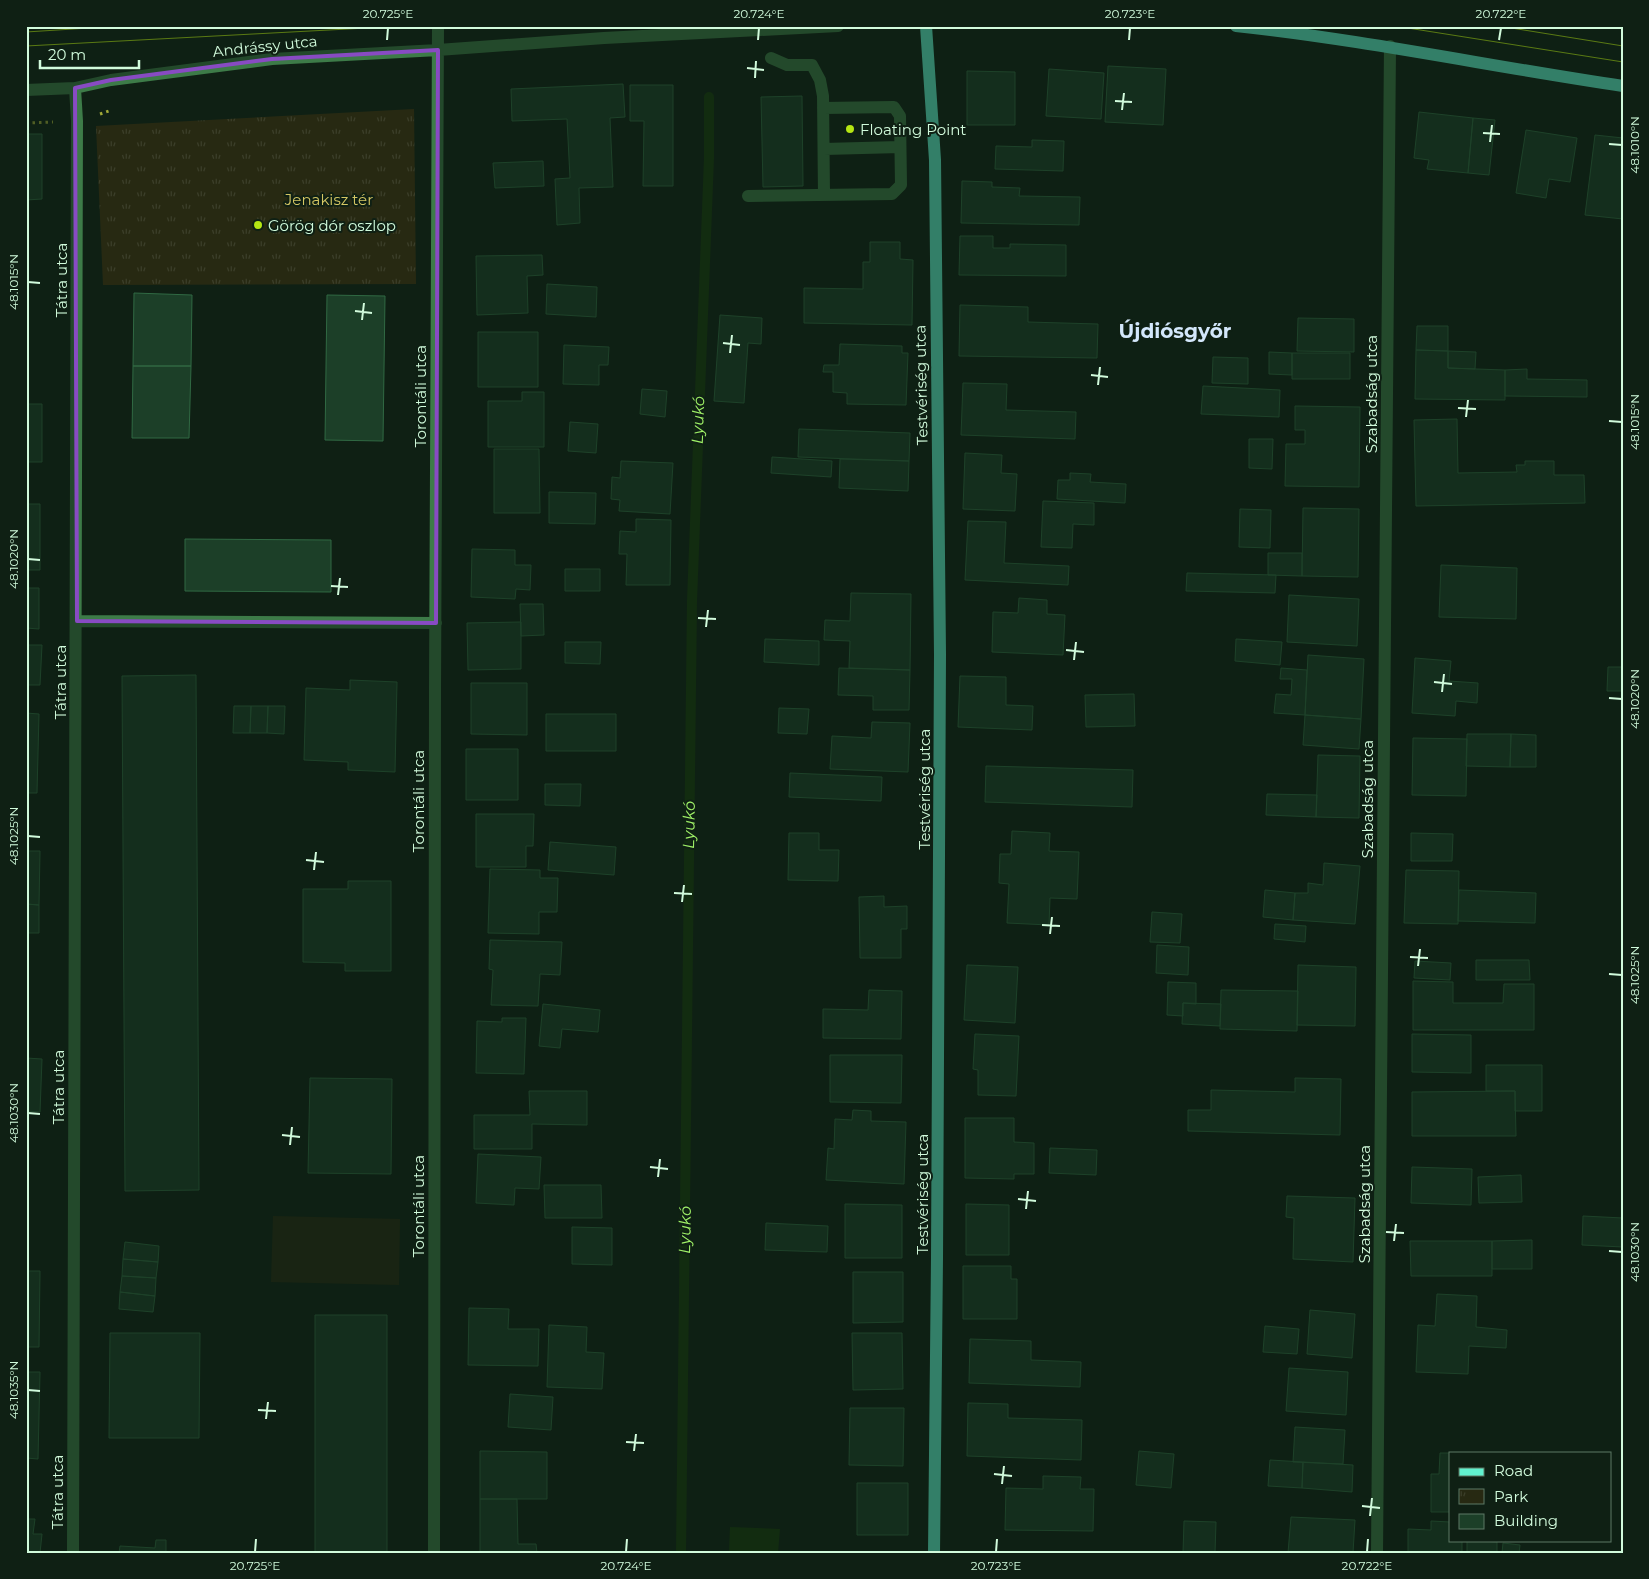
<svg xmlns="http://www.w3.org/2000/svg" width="1649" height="1579" viewBox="0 0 1649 1579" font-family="Montserrat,sans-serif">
<defs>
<pattern id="park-tufts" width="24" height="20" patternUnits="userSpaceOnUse" patternTransform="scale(1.25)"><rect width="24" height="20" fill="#272912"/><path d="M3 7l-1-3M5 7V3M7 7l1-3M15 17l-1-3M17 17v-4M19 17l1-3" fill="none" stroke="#3b3e29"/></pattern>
</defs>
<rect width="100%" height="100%" fill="#0f2014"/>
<path fill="url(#park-tufts)" d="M414,109L416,284L103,285L96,126Z"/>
<path fill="#272912" d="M273,1216L400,1219L399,1285L271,1282Z"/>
<path fill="#183a0d" d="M730,1527L780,1529L778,1553L729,1552Z"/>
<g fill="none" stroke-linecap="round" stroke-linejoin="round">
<path stroke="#183a0d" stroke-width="10" d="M681,1553L692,601L709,158V97"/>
</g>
<path fill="#1c3f28" stroke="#306943" d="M1108,66L1166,69L1163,125L1105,122Z
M1049,69L1104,73L1101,119L1046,116Z
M967,71L1015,72V125H967Z
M623,84L625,117L610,118L613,187L579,188L580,223L557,225L555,179L570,178L567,119L512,121L511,89Z
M630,85H673V186H643L644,121H630Z
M802,96L803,186L763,187L761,97Z
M1419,112L1473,118L1468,173L1427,169L1429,160L1414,158Z
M1473,118L1495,120L1489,175L1468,173Z
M1526,130L1577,138L1570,182L1549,179L1546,198L1516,193Z
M26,134H42V199L26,200Z
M1595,135L1623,138V219L1585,215Z
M1032,140L1064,141L1063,171L995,169L996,146L1032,147Z
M543,161L544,186L495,188L493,163Z
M962,181L992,182V187L1020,188L1019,196L1080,197L1079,225L961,223Z
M960,236H993V248H1010V244L1066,245V276L959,275Z
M870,242H900V259L913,260L912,325L804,323V288L863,289V262H870Z
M542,255L543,275L527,276L528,313L477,315L476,256Z
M547,284L597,287L596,317L546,314Z
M134,293L192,295L191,366H133Z
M327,295L385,296L383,441L325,440Z
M960,305L1028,307V322L1098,324L1097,358L959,356Z
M720,315L762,318L761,344L748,343L744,403L714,401Z
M1298,318L1354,319V352L1297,351Z
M1417,326H1448V351L1416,350Z
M478,332H538V387H478Z
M840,344L902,346V353H908L906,405L847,404V393L833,392V372H823L824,365H839Z
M564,345L609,347L608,365H599V385L563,384Z
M1416,350L1448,351V368L1505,370V400L1415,399Z
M1448,351L1476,352L1475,369L1448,368Z
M1269,352L1292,353V375L1269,374Z
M1292,353H1350V379H1292Z
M1213,357L1248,358V384L1212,383Z
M133,366H191L189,438H132Z
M1527,369V379L1587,380V397L1505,396V370Z
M963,383L1007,384L1006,410L1076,412L1075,439L961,435Z
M1203,386L1280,390L1279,417L1201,414Z
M642,389L667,391L665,417L640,414Z
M522,392H544V447H488V401H522Z
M26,404H42V462H26Z
M1295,406L1360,407L1359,487L1285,486L1286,444H1305V430H1295Z
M1457,419L1458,473L1517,472L1516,465H1525V461H1554V475H1584L1585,503L1416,506L1414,420Z
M570,422L598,424L596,453L568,451Z
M799,429L910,433L909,461L798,457Z
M1249,439H1273L1272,469L1249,468Z
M494,449H539L540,513H494Z
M965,453L1002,455L1001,473L1017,474L1015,511L963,509Z
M772,457L832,461L831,477L771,473Z
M840,459L909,461L908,491L839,488Z
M621,461L673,463L670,514L619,511L620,500L611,499L612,477L620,478Z
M1070,473L1091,474L1090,482L1126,484L1125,503L1057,499L1058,480H1070Z
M549,492L596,493L595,524L549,523Z
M1043,501L1094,503V525L1073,524L1072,548L1041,547Z
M26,504H40V570H26Z
M1303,508L1359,509L1358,577L1302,576Z
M1240,509L1271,510L1270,548L1239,547Z
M636,519L671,520L670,585H626L627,554H619L620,531L636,532Z
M968,521L1006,522L1004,563L1069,566L1068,585L965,580Z
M185,539L331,540V592L185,591Z
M472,549L515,550V565H531L530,590L516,589L515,599L471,597Z
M1268,553H1302V576L1268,575Z
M1441,565L1517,568L1516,619L1439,617Z
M565,569H600V591H565Z
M1187,573L1276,575L1275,593L1186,591Z
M26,588H39V629L26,628Z
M851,593L911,594L910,670L849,668L850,641L824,640L825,620L850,621Z
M1289,595L1359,599L1357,646L1287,642Z
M1019,598L1047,600V614L1065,615L1063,655L992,652L993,612L1018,613Z
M520,604H543L544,635L521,636Z
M521,622V669L468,670L467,623Z
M765,639L819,641V665L764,662Z
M1236,639L1282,642L1280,665L1235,661Z
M565,642H601L600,664L565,663Z
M26,645H42L40,685H26Z
M1308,655L1364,659L1361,719L1305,715Z
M1415,658L1451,661L1449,681L1478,683L1477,703L1456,701L1455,716L1412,713Z
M1608,667H1623V691H1607Z
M839,668L910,670L909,710H873V696L838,695Z
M1281,668L1307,670L1305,715L1274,713L1276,694L1291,695L1292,679H1280Z
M196,675L199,1190L125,1191L122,676Z
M960,676L1006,677V705L1033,706L1032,730L958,727Z
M350,680L397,682L395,772L348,770V762L304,760L306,688L350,690Z
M471,683H527V735L471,734Z
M1134,694L1135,726L1086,727L1085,695Z
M234,706H251L250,733H233Z
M251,706H268L267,733H250Z
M268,706H285L284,734L267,733Z
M779,708L809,709L807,734L778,733Z
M26,713L39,714L37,793H26Z
M546,714H616V751H546Z
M1305,715L1361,719L1359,749L1303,745Z
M872,722L910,723L908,772L830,769L832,736L871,738Z
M1467,734H1511L1510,767L1466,766Z
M1511,734L1536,735V767H1510Z
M1413,738L1467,739L1466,796L1412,795Z
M466,749H518V800H466Z
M1318,755L1360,756L1359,818L1316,817Z
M986,766L1133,770L1132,807L985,802Z
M790,773L882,777L881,801L789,797Z
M545,784H581L580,806L545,805Z
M1267,794L1317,795L1316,817L1266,815Z
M476,814H534L533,846H526V867H476Z
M1012,831L1050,833L1049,851L1079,852L1077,899L1050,898L1049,925L1007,923L1009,884L999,883L1000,854H1011Z
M789,833H819V850H839L838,881L788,880Z
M1411,833L1453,834L1452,861H1411Z
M550,842L616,847L614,875L548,870Z
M26,851H40L39,905L26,904Z
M1324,863L1360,866L1355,924L1293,920L1295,893H1308V883L1323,885Z
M490,869L540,870V878H558L557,912H539V934L488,933Z
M1406,870L1459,871L1458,924L1404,923Z
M348,881H391V971H345V963L303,962V889H348Z
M1265,890L1295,893L1293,920L1263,917Z
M1459,890L1536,893L1535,923L1458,921Z
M884,896V907L907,906V929H901V958H860L859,897Z
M26,904L39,905V933H26Z
M1152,912L1182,914L1180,943L1150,942Z
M1275,924L1306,926L1305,942L1274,939Z
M490,940L562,942L560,975L540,974L538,1006L491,1005L493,970L489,969Z
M1157,945L1189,947L1188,975L1156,973Z
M1476,960H1529L1530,980H1476Z
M1415,961L1451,963L1450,980L1414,978Z
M967,965L1018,967L1015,1023L964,1020Z
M1298,965L1356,967L1355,1026L1297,1025Z
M1413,981L1453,982V1003H1503L1504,984H1534V1030H1413Z
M1168,982L1196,983V1004L1183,1003V1016L1167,1015Z
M869,990L902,991L901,1039L823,1038V1009L868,1010Z
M1221,990L1298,991L1297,1031L1220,1029Z
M1183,1003L1221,1004L1220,1026L1182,1024Z
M543,1004L600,1010L598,1032L562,1029L560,1048L539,1046Z
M502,1018H526L524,1074L476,1073L477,1021L502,1022Z
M975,1034L1019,1036L1016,1096L978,1095V1070L973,1069Z
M1412,1034L1471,1035V1073L1412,1072Z
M830,1055H902L901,1103L830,1102Z
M26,1058L42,1059L40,1112L26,1111Z
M1486,1065H1542V1111H1515V1091H1486Z
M310,1078L392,1079L391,1174L308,1173Z
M1295,1078L1341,1079L1340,1135L1188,1131V1110H1211V1090L1295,1092Z
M529,1091H587V1125L532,1124V1149H474V1115H530Z
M1515,1091L1516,1136H1412V1092Z
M853,1110L871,1111V1121L906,1122L904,1184L826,1180L828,1148L834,1149L835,1119L852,1120Z
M965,1118H1014V1142L1034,1143V1174H1014V1179L965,1178Z
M1050,1148L1097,1150L1096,1175L1049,1173Z
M478,1154L541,1157L539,1189L515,1188L514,1205L476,1203Z
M1412,1167L1472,1169L1471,1205L1411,1203Z
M1521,1175L1522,1202L1479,1203L1478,1177Z
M544,1185H601L602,1218H545Z
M1287,1196L1355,1198L1353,1262L1293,1259L1294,1218L1286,1217Z
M845,1204L902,1205V1258H845Z
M966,1204L1009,1205V1255H966Z
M1583,1216L1623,1218V1247L1582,1245Z
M766,1223L828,1226L827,1252L765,1250Z
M572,1227L612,1228V1265L572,1264Z
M1532,1240V1269H1492V1241Z
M1410,1241H1492V1276H1411Z
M125,1242L159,1246L158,1262L123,1259Z
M123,1259L158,1262L156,1278L122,1276Z
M963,1266H1011V1279H1017V1319H963Z
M26,1271H40L39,1347H26Z
M853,1272H903V1322L853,1323Z
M122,1276L156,1278L155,1296L120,1292Z
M120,1292L155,1296L153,1312L119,1309Z
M1437,1294L1477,1296L1476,1327L1507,1330L1506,1348L1469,1346L1468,1374L1416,1372L1418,1325L1435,1326Z
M469,1308L509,1309L508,1329H539L538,1366L468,1365Z
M1310,1310L1355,1314L1352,1358L1307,1354Z
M315,1315H387V1553H315Z
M549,1325L587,1327L586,1352L604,1353L602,1389L547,1387Z
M1265,1326L1299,1329L1297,1354L1263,1352Z
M110,1333H200L199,1438H109Z
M852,1333H902L903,1389L853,1390Z
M970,1339L1031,1341V1360L1081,1362L1080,1387L969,1383Z
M1289,1368L1348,1372L1346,1415L1286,1411Z
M26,1372H40L38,1459L26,1458Z
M510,1394L553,1397L551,1430L508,1427Z
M968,1403L1008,1404V1418L1082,1420L1081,1460L967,1456Z
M850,1408H904L903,1466L849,1465Z
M1295,1427L1345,1430L1343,1464L1293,1462Z
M480,1451L547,1452V1499H480Z
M1139,1451L1174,1454L1171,1488L1136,1485Z
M1440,1453H1450V1512H1431V1474H1439Z
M1270,1460L1303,1462L1302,1488L1268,1486Z
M1303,1462L1353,1465L1352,1492L1302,1488Z
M1043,1476L1081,1477L1080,1489H1094L1093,1531L1005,1530L1006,1488L1043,1489Z
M857,1483H908V1535H857Z
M480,1499H517L518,1544H536L537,1553H480Z
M1291,1517L1355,1520L1353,1553H1288Z
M26,1519H35L33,1534H42L40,1553H26Z
M1184,1521L1216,1522L1215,1553H1183Z
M1431,1521L1450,1522V1540H1462V1553H1408V1529L1431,1530Z
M156,1540H166V1553H119L120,1546L155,1548Z
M1467,1540L1497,1542V1553H1467Z
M1503,1543L1520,1545L1519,1553H1502Z"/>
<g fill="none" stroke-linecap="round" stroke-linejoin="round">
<path stroke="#a1a938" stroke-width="3" stroke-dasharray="2.5 4" stroke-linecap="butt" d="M100,114L112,110
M26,123L53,122"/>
<path stroke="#3d7b48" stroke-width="12" d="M771,58L787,65H812L820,80L823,96L824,195
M26,90L75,88L111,80L272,59L438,50L604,38L838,26
M824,149L900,147
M748,196L892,194L901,185L900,116L894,107L823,108
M77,621L436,623
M73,1553L77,121L75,88
M434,1553L435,690L438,26
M1377,1553L1390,46"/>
<path stroke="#61f2cf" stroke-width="12" d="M926,26L935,160L940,654L937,1258L934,1553
M1236,26C1366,40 1494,67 1623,86"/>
<path stroke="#b5e613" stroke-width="1" d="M1395,26L1623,62
M1499,26L1623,46
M26,32L121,26
M26,46L405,26"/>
</g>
<path d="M0 0H1649V1579H0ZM438,50L436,623L77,621L75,88L111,80L272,59Z" fill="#0f2014" fill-opacity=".55" fill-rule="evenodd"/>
<path fill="none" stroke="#884bc3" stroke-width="4" stroke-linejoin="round" d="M438,50L436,623L77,621L75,88L111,80L272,59Z"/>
<path fill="none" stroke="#d1fbdc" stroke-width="2" d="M387,40L388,28M758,40L759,28M1129,40L1130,28M1499,40L1501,28M747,68L764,70M755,78L756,61M1115,101L1132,102M1122,110L1124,93M1483,133L1500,134M1490,142L1492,125M1609,144L1622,145M28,282L40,283M355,311L372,313M362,320L364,303M723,343L740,345M730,353L732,335M1091,375L1108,377M1098,385L1100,367M1458,408L1476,409M1466,417L1468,400M1609,421L1622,422M28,559L40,560M331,586L348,587M338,595L340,578M698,618L716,619M706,627L708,610M1066,650L1084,652M1074,660L1076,642M1434,682L1452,684M1442,692L1444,674M1609,698L1622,699M28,836L40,837M306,860L324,862M314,870L316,852M674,893L692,894M682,902L684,885M1042,925L1060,926M1050,934L1052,917M1410,957L1428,958M1418,966L1420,949M1609,974L1622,975M28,1113L40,1114M282,1135L300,1137M290,1145L292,1127M650,1167L668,1169M658,1177L660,1159M1018,1199L1036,1201M1026,1209L1028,1191M1386,1232L1404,1233M1394,1241L1396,1224M1609,1251L1622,1252M28,1390L40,1391M258,1410L276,1411M266,1419L268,1402M626,1442L644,1443M634,1451L636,1434M994,1474L1012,1476M1002,1484L1004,1466M1362,1506L1380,1508M1370,1516L1372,1498M255,1552L256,1539M626,1552L627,1539M996,1552L997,1539M1367,1552L1368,1539"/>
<g fill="#b5e613" stroke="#0f2014" stroke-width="2">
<circle cx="850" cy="129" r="5"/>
<circle cx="258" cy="225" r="5"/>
</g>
<g text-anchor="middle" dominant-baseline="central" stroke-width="4" stroke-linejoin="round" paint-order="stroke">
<g font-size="15" fill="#d1fbdc" stroke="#0f2014">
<text transform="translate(265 46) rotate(-6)">Andrássy utca</text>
<text transform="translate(61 280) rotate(-90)">Tátra utca</text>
<text transform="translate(921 385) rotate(-91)">Testvériség utca</text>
<text transform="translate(1371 394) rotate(-90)">Szabadság utca</text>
<text transform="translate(420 396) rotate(-90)">Torontáli utca</text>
<text transform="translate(60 682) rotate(-90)">Tátra utca</text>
<text transform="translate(924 789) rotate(-90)">Testvériség utca</text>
<text transform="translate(1367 799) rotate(-90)">Szabadság utca</text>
<text transform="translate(418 801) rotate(-90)">Torontáli utca</text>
<text transform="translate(58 1087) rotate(-90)">Tátra utca</text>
<text transform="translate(922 1194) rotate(-90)">Testvériség utca</text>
<text transform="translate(1364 1204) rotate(-90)">Szabadság utca</text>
<text transform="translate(418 1206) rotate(-90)">Torontáli utca</text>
<text transform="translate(57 1492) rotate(-90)">Tátra utca</text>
</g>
<g font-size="15" fill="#d1fbdc" stroke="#0f2014" text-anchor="start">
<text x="860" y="129">Floating Point</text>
<text x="268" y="225">Görög dór oszlop</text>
</g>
<g font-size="15" fill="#d5c764" stroke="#0f2014">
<text x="329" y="199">Jenakisz tér</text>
</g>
<g font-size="16" font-style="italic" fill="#a0f368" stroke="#0f2014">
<text transform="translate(698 420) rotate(-88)">Lyukó</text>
<text transform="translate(689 825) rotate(-89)">Lyukó</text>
<text transform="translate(685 1230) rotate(-89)">Lyukó</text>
</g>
<g font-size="20" font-weight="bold" fill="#d3e7fb" stroke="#0f2014">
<text x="1175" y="331">Újdiósgyőr</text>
</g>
</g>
<rect width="1649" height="1579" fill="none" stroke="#0f2014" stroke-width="55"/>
<rect x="1449" y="1452" width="162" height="90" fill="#0f2014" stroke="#5d7864"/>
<rect x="1459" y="1468" width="25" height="8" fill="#61f2cf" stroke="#5d7864"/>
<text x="1494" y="1476" font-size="15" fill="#d1fbdc">Road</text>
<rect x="1459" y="1489" width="25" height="15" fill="url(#park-tufts)" stroke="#5d7864"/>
<text x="1494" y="1502" font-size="15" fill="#d1fbdc">Park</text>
<rect x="1459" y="1514" width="25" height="15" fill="#1c3f28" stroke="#5d7864"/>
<text x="1494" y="1526" font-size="15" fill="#d1fbdc">Building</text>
<path d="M40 60v8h99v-8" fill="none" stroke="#d1fbdc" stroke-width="2.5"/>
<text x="48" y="60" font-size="15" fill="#d1fbdc" stroke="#0f2014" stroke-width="4" paint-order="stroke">20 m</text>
<rect x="28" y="28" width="1594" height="1524" fill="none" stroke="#d1fbdc" stroke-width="2"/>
<g font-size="12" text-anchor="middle" fill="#d1fbdc">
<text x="388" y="18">20.725°E</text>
<text x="759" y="18">20.724°E</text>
<text x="1130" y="18">20.723°E</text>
<text x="1501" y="18">20.722°E</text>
<text transform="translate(1635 145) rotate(-90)" y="4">48.1010°N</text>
<text transform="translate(14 282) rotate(-90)" y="4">48.1015°N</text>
<text transform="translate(1635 422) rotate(-90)" y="4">48.1015°N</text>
<text transform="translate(14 559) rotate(-90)" y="4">48.1020°N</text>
<text transform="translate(1635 699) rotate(-90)" y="4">48.1020°N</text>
<text transform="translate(14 836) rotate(-90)" y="4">48.1025°N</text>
<text transform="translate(1635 975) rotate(-90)" y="4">48.1025°N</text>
<text transform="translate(14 1113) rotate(-90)" y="4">48.1030°N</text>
<text transform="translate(1635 1252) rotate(-90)" y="4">48.1030°N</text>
<text transform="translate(14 1390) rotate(-90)" y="4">48.1035°N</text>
<text x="255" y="1570">20.725°E</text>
<text x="626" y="1570">20.724°E</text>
<text x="996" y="1570">20.723°E</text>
<text x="1367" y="1570">20.722°E</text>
</g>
</svg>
